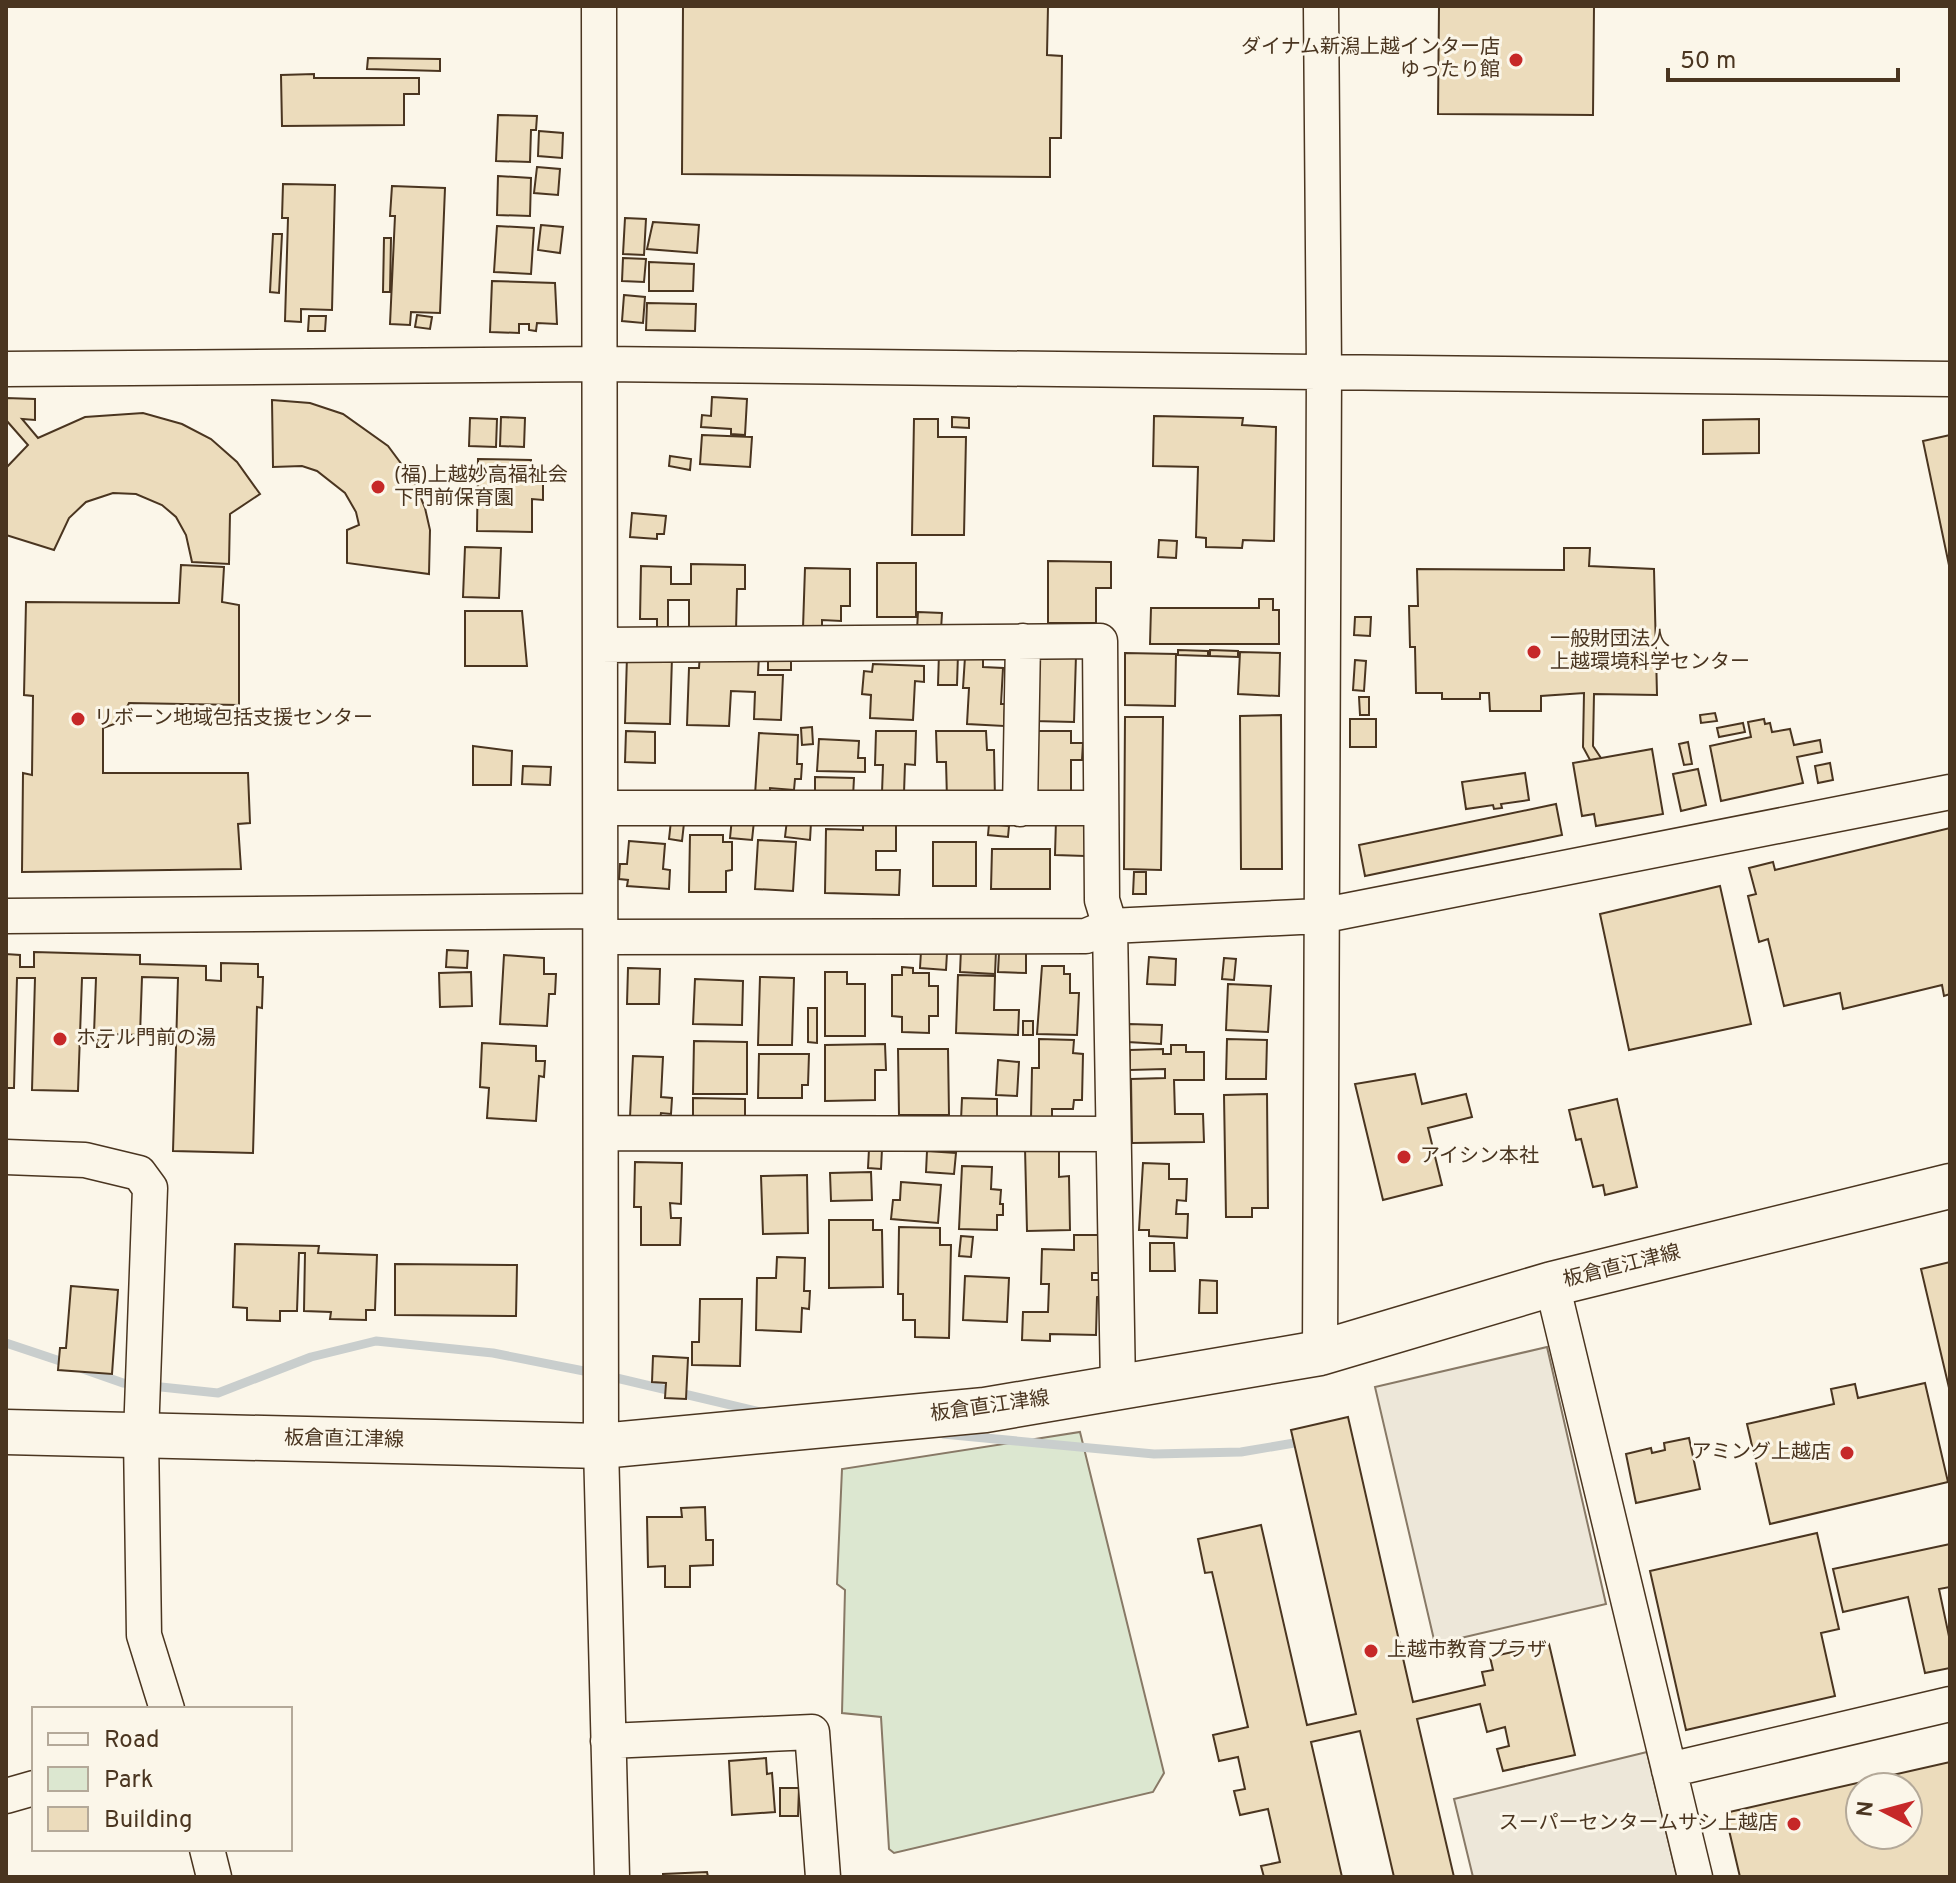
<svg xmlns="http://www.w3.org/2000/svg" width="1956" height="1883" viewBox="0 0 1956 1883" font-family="Overpass,'Noto Sans JP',sans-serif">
<rect width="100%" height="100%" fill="#fbf6e9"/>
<path fill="#dce7d0" stroke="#887966" stroke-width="2" d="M1080,1432L1164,1773L1153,1792L894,1853L889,1849L881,1717L842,1713L845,1590L837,1584L842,1469Z"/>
<path fill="#ede7d9" stroke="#887966" stroke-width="2" d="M1547,1347L1606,1604L1435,1644L1375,1387Z
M1647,1752L1677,1877H1473L1454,1799Z"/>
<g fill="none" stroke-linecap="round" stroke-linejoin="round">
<path stroke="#c9cecd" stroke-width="9" d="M6,1343L69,1364
M83,1369L123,1383L218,1393L311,1357L376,1341L493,1353L594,1373
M608,1376L765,1413
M943,1434L1154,1454L1241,1452L1306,1441"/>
</g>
<path fill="#ecdcbc" stroke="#4a3520" stroke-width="2" fill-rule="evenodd" d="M683,6H1048L1047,55L1062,56L1061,138H1050V177L682,174Z
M1439,6H1594L1593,115L1438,114Z
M368,58L440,59V71L367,69Z
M314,74V78H419V94H404V125L282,126L281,75Z
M498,115L537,116L536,130H531L530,162L496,161Z
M539,131L563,133L562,158L538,156Z
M537,167L560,169L558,195L534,193Z
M498,176L531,178L530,216L497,215Z
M283,184L335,185L332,310L301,309V322L285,321L288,218H282Z
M392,186L445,188L440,313L411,312L410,325L390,324L395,216H390Z
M625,218L646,219L644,255L623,254Z
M653,222L699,225L697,253L647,249Z
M541,225L563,227L560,253L538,250Z
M497,226L534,228L531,274L494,272Z
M273,234H282L279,293L270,292Z
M384,238H391L390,292H383Z
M623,258L646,259L644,282L622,281Z
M649,262L694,264L693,291H649Z
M492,281L555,283L557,324L537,323L536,331L529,330V324H519V333L490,332Z
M624,295L645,297L643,323L622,321Z
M647,303L696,304L695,331L646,330Z
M417,315L432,317L430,329L415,327Z
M309,316H326L325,331H308Z
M712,397L747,399L745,435L731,434V429L701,427L702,415L711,416Z
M6,398L35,399V420L22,419L38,438L85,417L143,413L182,424L211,439L237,462L260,494L230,514L229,564L192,562L186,535L176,517L162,505L136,494L113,493L86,502L69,518L54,550L6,535V468L28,445L6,420Z
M272,400L310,403L343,414L388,446L414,481L425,508L430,530L429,574L347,563V530L359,525L356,512L345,493L317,471L302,466L273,467Z
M1154,416L1243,418L1242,425L1276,427L1274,541L1243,540L1242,548L1206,547V538L1196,537L1198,467L1153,466Z
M501,417L525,418L524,447L500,446Z
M952,417L969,418V428L952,427Z
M470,418L497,419L496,447L469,446Z
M914,419H938V437H966L964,535H912Z
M1759,419V453L1703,454V420Z
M702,435L752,437L750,467L700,464Z
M1950,435V570L1923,441Z
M670,456L691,459L690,470L669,466Z
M478,459L531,460L530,479H543V500L532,499V532L477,531Z
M632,513L666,516L664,534H657V539L630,537Z
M1159,540L1177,541L1176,558L1158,557Z
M465,547L501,548L499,598L463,597Z
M1564,548H1590L1589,566L1654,569L1657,695L1594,694L1593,746L1601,758L1590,760L1583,747L1584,693L1541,696V711H1490L1489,693H1480V699H1442V693H1416L1415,647H1410L1409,606H1418L1417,569L1564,570Z
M1048,561L1111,562V588H1096V623H1048Z
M877,563H916V617H877Z
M691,564L745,565V589H737L736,631L689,629V600H668V630H657V619H640L641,566L671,567V584H691Z
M181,565L224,567L222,602L239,605V705L129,703L120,722L103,728V773H248L250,823L238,824L241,869L22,872L23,773L32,775L33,696L24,695L26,602L179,603Z
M805,568L850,569V606H841V621L822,620V629L803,628Z
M1259,599H1273V610H1279V644H1150L1151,608H1259Z
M465,611H522L527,666H465Z
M918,612L942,613L941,630H917Z
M1355,617H1371L1370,636L1354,635Z
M1178,650L1208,651V656L1178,655Z
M1210,650L1238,651V657L1210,656Z
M768,651L791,652V670H768Z
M1240,652L1280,653L1279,696L1238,694Z
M700,653L759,656L758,675H783L781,720L754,719L755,692L731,691L729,726L687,725L689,668H699Z
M939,653L958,654L957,685H938Z
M1125,653L1176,654L1175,706L1125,705Z
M1036,654L1076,655L1074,722L1034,721Z
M627,656L672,657L670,724L625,723Z
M965,657H983V667L1003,668L1001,704H1005L1004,726L967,724L969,688H963Z
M1355,660L1366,661L1364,691L1353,690Z
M873,664L924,666V682L915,681L913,720L870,718L871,695L862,694L864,671L872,672Z
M1359,697H1369V715H1360Z
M1715,713L1717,721L1701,723L1700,715Z
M1281,715L1282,869H1241L1240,716Z
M1125,717H1163L1161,870L1124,869Z
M1350,719H1376V747H1350Z
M1764,719L1765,724L1770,723L1772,732L1790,729L1794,745L1820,740L1822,752L1797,757L1803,783L1721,801L1710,746L1751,737L1748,722Z
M1743,723L1745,732L1719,737L1717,728Z
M812,727L813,744L802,745L801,728Z
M626,731L655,732V763L625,762Z
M876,731H916L915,765L905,764L904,793H882L883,765H875Z
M936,731H986L987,750H994L995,799H947L946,762H937Z
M1036,731H1071V743H1083L1082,760H1071V794L1035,793Z
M759,733L798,735L797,764H802L801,779H795L794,790L770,788V797L755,795Z
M819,739L859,741L858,758H865V772L817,771Z
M1688,742L1692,764L1684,765L1679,744Z
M473,746L512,751L511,785H473Z
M1652,749L1663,814L1596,826L1594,814L1582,816L1573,763Z
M1830,763L1833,780L1818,783L1815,766Z
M523,766L551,767L550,785L522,784Z
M1698,769L1706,805L1681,811L1673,774Z
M1525,773L1529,800L1501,804L1502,808L1494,809L1493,805L1466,809L1462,782Z
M815,777L854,778L853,797L815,796Z
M1556,804L1562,835L1365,876L1359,845Z
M732,818L754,821L752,840L730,838Z
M787,820L811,823L810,840L785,837Z
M863,820H896V851H876V870H900L899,895L825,893L826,829L863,830Z
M1056,820L1086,821L1085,856L1055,855Z
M671,821L684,823L682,841L669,839Z
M989,824L1009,826L1008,837L988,835Z
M1950,828V994L1944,996L1942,985L1843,1009L1840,993L1784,1006L1768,939L1759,942L1748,896L1756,894L1749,868L1773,862L1775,870Z
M690,835H723V842H732V870L726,871V892H689Z
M758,840L796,842L793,891L755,889Z
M629,841L665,844L663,869L670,870L669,889L627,886L628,880L619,879L620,864H627Z
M933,842H976V886H933Z
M992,849H1050V889H991Z
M1134,872H1146V894H1133Z
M1720,886L1751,1024L1629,1050L1600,914Z
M961,949L996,951L995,974L960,972Z
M447,950L468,951L467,968L446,967Z
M921,951L947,953L946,970L920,968Z
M34,952L140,955V964L206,966V980L221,981V963L258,964V977H263L262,1008L257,1007L253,1153L173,1151L178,978L142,977L140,1035L108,1034V1047H97L98,1034H94L96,978H82L78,1091L32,1090L35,978H17L14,1088H6V954L20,955V967H34Z
M999,953H1026V973L998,972Z
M504,955L544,958V974H556L555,994H549L547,1026L500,1024Z
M1149,957L1176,959L1175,985L1147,984Z
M1224,958L1236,959L1234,980L1222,979Z
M1042,966H1064V974H1070V993H1079L1077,1035L1037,1034Z
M902,967L913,968V973H929V986H938V1016H929V1033L902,1032V1017L892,1016V975H902Z
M628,968L660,969L659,1004H627Z
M471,972L472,1006L440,1007L439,973Z
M825,972H847V984H865V1036H825Z
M958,975L995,976L994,1010H1019L1018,1035L956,1033Z
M760,977L794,978L792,1045H758Z
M695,979L743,981L742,1025L693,1024Z
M1228,984L1271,986L1268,1032L1226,1030Z
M808,1008H817V1043L808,1042Z
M1023,1021H1033V1035H1023Z
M1129,1024L1162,1025L1161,1044L1128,1042Z
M1039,1039L1074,1040L1073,1053L1083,1054L1082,1100H1074L1073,1109H1052V1119H1031L1032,1068H1039Z
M1227,1039L1267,1040L1266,1079H1226Z
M694,1041L747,1042V1094H693Z
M482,1043L536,1046V1061H545L544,1077L539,1076L536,1121L487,1118L489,1088L480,1087Z
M885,1044L886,1070H875V1100L825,1101V1045Z
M1171,1045H1186V1052H1204V1080H1174L1175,1114H1203L1204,1142L1132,1143L1131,1079L1165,1078V1069L1130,1070V1050L1163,1049V1054H1171Z
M898,1049H948L949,1115H899Z
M759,1054H809L808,1085H802V1098H758Z
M633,1056L663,1057L661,1097L672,1098L671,1114L661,1113L660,1119L630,1117Z
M998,1060L1019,1062L1017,1096L996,1095Z
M1415,1074L1422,1104L1466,1094L1472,1117L1428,1128L1442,1185L1383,1200L1355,1084Z
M1267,1094L1268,1208H1252V1217H1226L1224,1095Z
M693,1098L745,1099V1121L693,1120Z
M962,1098L997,1099V1121L961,1120Z
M1617,1099L1637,1187L1605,1195L1603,1185L1593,1187L1581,1139L1576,1140L1569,1110Z
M1059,1147V1177L1069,1176L1070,1230L1027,1231L1025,1148Z
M869,1149H882L881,1169L868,1168Z
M927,1151L956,1153L954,1174L926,1172Z
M635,1162L682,1163L681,1204L670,1203L671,1218H681L680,1245H641V1207H634Z
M1143,1163L1169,1164V1179H1187L1186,1201L1177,1200L1176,1214H1188L1187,1238L1149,1236V1230H1139Z
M962,1166L992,1167L991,1189L1001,1190L1000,1204H1003V1215H997V1230L959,1229Z
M871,1172L872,1200L831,1201L830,1173Z
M807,1175L808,1233L763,1234L761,1176Z
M901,1182L941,1185L938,1223L891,1219L893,1200H900Z
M829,1220H873V1230H882L883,1287L829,1288Z
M899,1227L940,1228V1245H951L949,1338L915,1337V1320H903V1294H898Z
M1074,1235H1103L1102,1273H1092V1280H1103V1296L1097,1297L1096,1335L1050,1334V1341L1022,1340L1023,1312H1048L1049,1284H1041L1042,1249L1074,1250Z
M961,1236L973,1237L971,1257L959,1256Z
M1150,1243H1174L1175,1271H1150Z
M235,1244L319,1246L318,1253L377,1255L375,1310H366V1320L330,1319L331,1312L304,1311L305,1253H299L297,1311H280V1321L247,1320V1308L233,1307Z
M777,1257L805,1258L804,1291H810L809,1309L802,1308L801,1332L756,1330L757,1278H776Z
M1950,1262V1392L1921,1269Z
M395,1264L517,1265L516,1316L395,1315Z
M965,1276L1009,1278L1007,1322L963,1320Z
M1200,1280L1217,1281V1313H1199Z
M71,1286L118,1290L112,1374L58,1370L60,1348H66Z
M700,1299H742L740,1366L692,1365V1342H699Z
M653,1356L688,1358L686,1399L665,1398L666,1383L652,1382Z
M1925,1383L1948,1482L1770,1524L1747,1424L1834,1404L1831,1389L1855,1384L1858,1398Z
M1348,1417L1413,1702L1485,1685L1482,1672L1493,1670L1490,1657L1549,1644L1575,1755L1503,1771L1497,1749L1509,1746L1505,1727L1487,1732L1480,1704L1417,1719L1454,1877H1394L1360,1731L1311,1742L1342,1877H1264L1261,1866L1280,1862L1268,1809L1240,1815L1234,1791L1245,1789L1238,1757L1219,1761L1213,1735L1248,1727L1212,1572L1205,1573L1198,1539L1261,1525L1307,1725L1356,1714L1291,1430Z
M1689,1438L1700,1489L1636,1503L1626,1454L1651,1448L1652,1453L1665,1450L1664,1443Z
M705,1507L706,1540H713V1565L690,1566V1587H665V1566L648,1567L647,1517H682L681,1508Z
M1817,1533L1839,1629L1821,1633L1835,1696L1686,1730L1650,1571Z
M1950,1544V1587L1939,1589L1950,1641V1668L1925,1673L1908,1597L1843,1612L1833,1569Z
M766,1758L767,1774L772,1773L775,1812L732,1815L729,1761Z
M1950,1762V1877H1740L1725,1813ZM1860,1787H1908V1835H1860Z
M780,1788H799L798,1816H780Z
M707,1872L708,1877H663V1874Z"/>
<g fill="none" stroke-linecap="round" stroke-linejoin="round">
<defs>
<path id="minor" d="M599,6L601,1446L612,1877
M6,369L601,364L1950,379
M600,645L1100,641L1102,900L1110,926L1118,1387
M602,808H1099
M1020,809L1023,641
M6,916L600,911
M601,937L1086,936L1110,926L1320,916L1950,792
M602,1133L1113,1134
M6,1157L85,1160L139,1173L150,1188L141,1436L144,1635L167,1709
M1552,1284L1695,1877
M1320,1353L1324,369L1321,6
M608,1741L812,1732L823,1877
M1669,1770L1950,1704
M6,1796L34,1788
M207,1849L214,1877"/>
<path id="major" d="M6,1432L601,1446L985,1410L1320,1353L1552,1284L1950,1186"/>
</defs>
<use href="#minor" stroke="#4a3520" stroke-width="37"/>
<use href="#major" stroke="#4a3520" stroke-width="47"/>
<use href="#minor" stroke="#fbf6e9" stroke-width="34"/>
<use href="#major" stroke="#fbf6e9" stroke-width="44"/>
</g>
<g fill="#c62828" stroke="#fbf6e9" stroke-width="3">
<circle cx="1516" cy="60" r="8"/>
<circle cx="378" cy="487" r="8"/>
<circle cx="1534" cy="652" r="8"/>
<circle cx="78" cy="719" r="8"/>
<circle cx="60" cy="1039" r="8"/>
<circle cx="1404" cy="1157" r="8"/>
<circle cx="1847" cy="1453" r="8"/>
<circle cx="1371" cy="1651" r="8"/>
<circle cx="1794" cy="1824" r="8"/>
</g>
<g text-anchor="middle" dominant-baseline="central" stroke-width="6" stroke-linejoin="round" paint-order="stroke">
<g font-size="20" fill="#4a3520" stroke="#fbf6e9" text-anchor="start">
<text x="1500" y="48" text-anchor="end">ダイナム新潟上越インター店<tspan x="1500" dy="23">ゆったり館</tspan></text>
<text x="394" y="476">(福)上越妙高福祉会<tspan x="394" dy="23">下門前保育園</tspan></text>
<text x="1550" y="640">一般財団法人<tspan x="1550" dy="23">上越環境科学センター</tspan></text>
<text x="94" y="719">リボーン地域包括支援センター</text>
<text x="76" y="1039">ホテル門前の湯</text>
<text x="1420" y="1157">アイシン本社</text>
<text x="1831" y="1453" text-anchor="end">アミング上越店</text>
<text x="1387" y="1651">上越市教育プラザ</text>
<text x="1778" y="1824" text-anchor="end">スーパーセンタームサシ上越店</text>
</g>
<g font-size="20" fill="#4a3520" stroke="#fbf6e9">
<text transform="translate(1622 1267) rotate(-14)">板倉直江津線</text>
<text transform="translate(990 1407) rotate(-8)">板倉直江津線</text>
<text transform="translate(344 1440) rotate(1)">板倉直江津線</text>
</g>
</g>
<rect width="1956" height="1883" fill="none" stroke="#4a3520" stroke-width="16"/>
<rect x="32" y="1707" width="260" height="144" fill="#fbf6e9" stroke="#b4a999" stroke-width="2"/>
<rect x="48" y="1733" width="40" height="12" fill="#fbf6e9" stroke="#b4a999" stroke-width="2"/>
<text x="104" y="1747" font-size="24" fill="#4a3520">Road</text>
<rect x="48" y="1767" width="40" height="24" fill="#dce7d0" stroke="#b4a999" stroke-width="2"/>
<text x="104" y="1787" font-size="24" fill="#4a3520">Park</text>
<rect x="48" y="1807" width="40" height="24" fill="#ecdcbc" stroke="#b4a999" stroke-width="2"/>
<text x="104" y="1827" font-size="24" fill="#4a3520">Building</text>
<g transform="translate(1884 1811) rotate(276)"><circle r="38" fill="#fbf6e9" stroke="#b4a999" stroke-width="2"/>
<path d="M0-6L14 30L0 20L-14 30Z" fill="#c62828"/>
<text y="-12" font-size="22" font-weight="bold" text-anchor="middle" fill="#4a3520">N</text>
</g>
<path d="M1668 68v12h230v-12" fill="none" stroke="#4a3520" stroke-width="4"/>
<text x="1680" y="68" font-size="24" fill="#4a3520" stroke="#fbf6e9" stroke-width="6" paint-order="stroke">50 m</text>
</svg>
